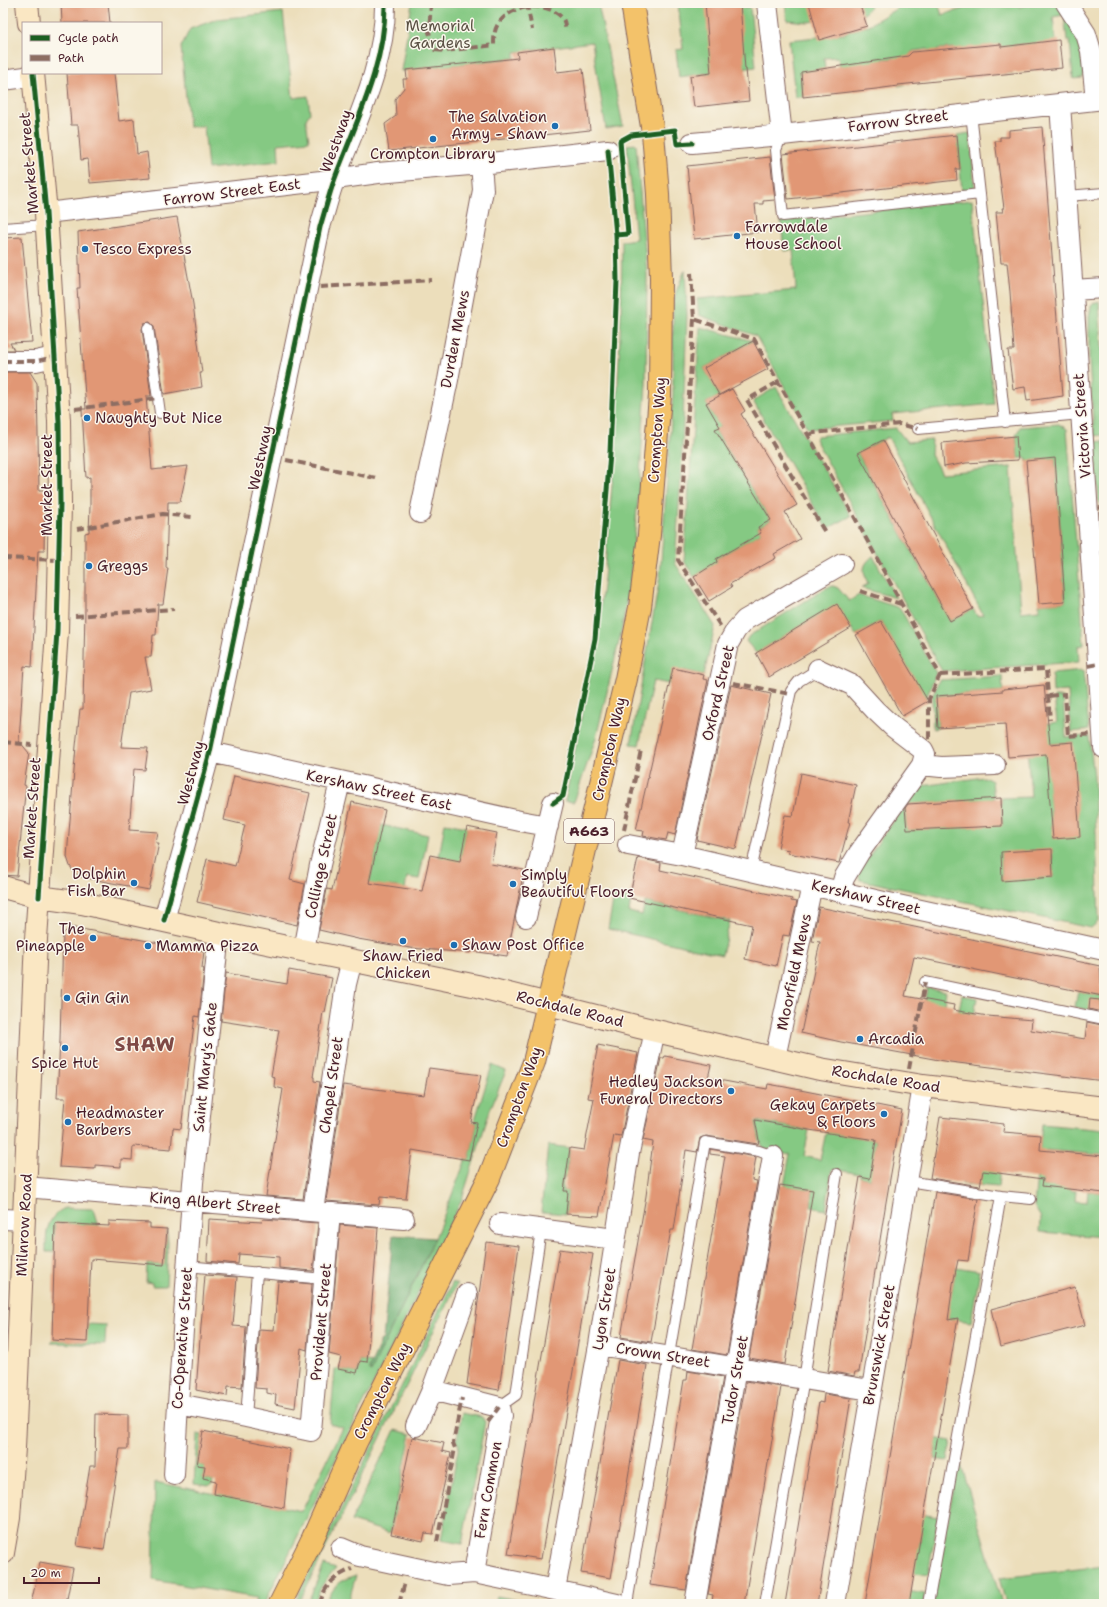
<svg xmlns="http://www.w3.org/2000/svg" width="1107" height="1607" viewBox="0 0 1107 1607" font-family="'Shantell Sans',sans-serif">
<rect width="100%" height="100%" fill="#fbf7ec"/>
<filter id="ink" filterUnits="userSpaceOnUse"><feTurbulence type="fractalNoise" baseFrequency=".025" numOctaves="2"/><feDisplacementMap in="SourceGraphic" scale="8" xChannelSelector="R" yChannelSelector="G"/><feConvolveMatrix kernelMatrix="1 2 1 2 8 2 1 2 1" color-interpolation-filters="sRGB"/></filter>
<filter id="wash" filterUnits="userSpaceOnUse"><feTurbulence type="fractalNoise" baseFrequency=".012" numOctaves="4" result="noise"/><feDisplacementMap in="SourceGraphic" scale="16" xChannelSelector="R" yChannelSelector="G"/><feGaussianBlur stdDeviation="0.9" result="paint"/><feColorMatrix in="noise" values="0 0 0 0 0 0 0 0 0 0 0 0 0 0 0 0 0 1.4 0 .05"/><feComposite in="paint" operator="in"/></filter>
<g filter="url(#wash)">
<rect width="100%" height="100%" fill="#ecdebb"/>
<path fill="#85c983" stroke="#687457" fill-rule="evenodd" d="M412,3H598L623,126L606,129L592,42L515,52V58L401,71Z
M678,3H705L740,8L750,7L756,67L679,77L676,50L683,49Z
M785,3H873L863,15L843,20V19L807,22L787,20Z
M912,3H938L942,15L982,3H1018L1019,7L1035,3H1059L1079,36L1084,75L1082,78L1074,79L1073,78L1070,40H1067L1064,15L1053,17L1056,45L1024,48L1023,44L1010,46L1013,73L1004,74L1001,45L954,55L953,48L937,49L938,57L928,49L913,51L910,54L909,84L898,86L895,58L883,59L884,62L840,68L838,57L824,58L825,69L801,72L803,97H795L789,40L845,34L846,32L867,26L901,6Z
M283,12L293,98L308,96L310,113L306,119L309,141L278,144L279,161L208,169L204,126L189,127L181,47L190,29L217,19Z
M970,133L975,191L962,192L957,135Z
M636,144L647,274L646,384L639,489L630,580L621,633L596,738L574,802L565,801L596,640L604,578L615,450L621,314L622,241L636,239L627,145Z
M972,200L994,404L892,414L893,421L808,429L756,336L699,315L697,299L796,290L793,250L784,251L781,221Z
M685,270L687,314L681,475L675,563L715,626L704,675L674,668L670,684L653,681L639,745L631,744L660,576L673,394V307L676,292Z
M1099,301L1104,380V435L1094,436L1089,360V316L1091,306L1094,303Z
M700,327L753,341L704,368L720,396L706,403L720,427L715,430L771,520L758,527L761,533L716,559L717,562L694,577L684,561Z
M776,387L851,516L827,529L753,401Z
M1059,424L1067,429L1084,645L1078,646L1079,662L942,671L815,439L817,436L896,428L907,442L932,440L931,455L941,473L1011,467L1021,612L1039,610V604L1065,602L1055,458L1027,461L1026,458H1018L1016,436L1020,427ZM888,437L983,615L977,616L973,609L950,621L869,475L858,453Z
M1104,441V506H1102L1101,503H1099L1094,442Z
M873,556L896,598L861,588L868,584C863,571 861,566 873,556Z
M833,586L838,588L849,601L859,595L900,608L936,673L926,699L881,621L856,635L851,628L818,616L756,653L746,641L749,636L828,587Z
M1083,670L1089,730L1071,732L1068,691L1053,692L1052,673Z
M1002,676L1003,691L936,696L938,728L933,729L932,697L939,680Z
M1054,697H1063L1066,737L1089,736L1094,776L1099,921L1091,928L860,880L858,872L902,808L905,807L907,830L1002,825L1001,798L1031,797L1027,746L1046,744L1053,839L1073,742L1048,744L1046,724L1057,722ZM1052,850L1053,877L1002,880L1001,853Z
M984,777L992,781L994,799L908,804L907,802L916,790L922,786Z
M445,823L467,827L460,864L439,857Z
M381,825L428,835L419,879L407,877L404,896L397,887L389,886L387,892L368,889Z
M614,895L631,899L629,912L642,915L645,902L730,921L722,955L608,929Z
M927,988L946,991L941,1025L921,1022Z
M1078,991L1102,996V1013L1075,1007Z
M962,995L977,998L972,1029L957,1019Z
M492,1065L506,1071L490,1110L462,1199L407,1316L264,1604H254L257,1598L153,1580L155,1482L302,1511L343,1428L330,1424L335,1370L338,1369L357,1373L360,1361L372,1363L369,1369L371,1371L435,1238L466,1159L469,1160L477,1123H474Z
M756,1121L809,1130L804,1156L820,1160L826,1132L876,1140L872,1170L891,1173L889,1181L860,1177V1174L832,1169L826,1210L811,1207L813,1190L784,1186L790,1154L764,1149L759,1139Z
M1042,1124L1104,1130V1155L1046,1150L1042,1186L1070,1188V1191H1076L1075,1201L1087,1202L1088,1191L1104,1193V1237L1040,1232L1041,1218L1034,1206Z
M548,1145L570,1148L566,1171L571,1172L570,1177H563L562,1190L568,1191L566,1214L541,1212Z
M1001,1158L998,1187L962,1184L964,1167Z
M65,1208L94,1209L99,1226L55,1223V1252H46C46,1233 46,1217 65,1208Z
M167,1229L168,1243L166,1286H152V1283L146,1282L147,1264L164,1265Z
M956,1267L980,1271L971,1322L947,1318Z
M453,1282L457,1284L298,1604H294Z
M88,1324L106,1325L105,1345L51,1343L52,1340L86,1342Z
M462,1413L482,1417L485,1422L462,1544L441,1540L459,1444L456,1443Z
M395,1430L411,1434L390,1533L351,1521Z
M197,1434L202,1435L197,1464L205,1466L203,1478L213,1480L212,1484L208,1486L194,1484Z
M927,1437L951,1441L948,1461L934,1459L936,1448L926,1447Z
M959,1457L1002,1604H933Z
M914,1513L938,1517L928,1575L905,1571L920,1542L921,1531L911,1529Z
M324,1565L336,1569C325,1578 319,1590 314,1604H307Z
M1104,1566V1604H1006L999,1578Z
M356,1575L348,1604H326C332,1588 339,1580 356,1575Z
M901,1590L925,1594L923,1604H899Z
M497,1596L535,1604H495Z"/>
<path fill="#6cad71" stroke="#5b664e" d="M393,1235L435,1238L371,1372L369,1369L380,1344V1341L383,1339Z"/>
<g id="blocks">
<path fill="#e19775" d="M61,3H108L110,23H62Z
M705,3H740L745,69H746L749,101L694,107L690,76L711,73Z
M809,3H859L867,26L819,40Z
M1059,40L1062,68L898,85V86L876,89L803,97L801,72L908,56L912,52L1001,44V47Z
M554,47L557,72L583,69L590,130L389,151L385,124L396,116L395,99L404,88L403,79H407L406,70L518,58L517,52Z
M67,73H114L119,121L134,119L137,154L147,152L150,178L90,183L88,159L81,160L78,125H71Z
M1042,127L1063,396L1027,401L1025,387L1013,389L1008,350H1014L1010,292L1007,263H1001L996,212H1003L1002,208H1004L995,141H1000V137H1009V130Z
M957,135L960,169H956L957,180L788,199L783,154Z
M770,157L775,200L763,201V204H755L758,232L694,239L687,166Z
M177,217L193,304L202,373H200L202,387L164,394L154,327L150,322L144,323L142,329L151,396H146L152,470L188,466L180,502H168L166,568H168L163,604H158L156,635H153L151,657H145L151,689L129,693L121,747L148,748L145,770L134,769L129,830L158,832L156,843H159L149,890L81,877L74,872L70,866L67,857L76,746L80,709H83L85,608V533L89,532L90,507V477L86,478L82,409H86L77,288H80L78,232Z
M22,237L32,342L10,343L14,350H3V238Z
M753,341L768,369L719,395L704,368Z
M3,372H30L37,383L39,490H45L44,551H38L32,667L24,666L19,741L29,753L24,785L26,786L24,804L17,876L3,875Z
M732,389L745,411L741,414L797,505L785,512L800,539L774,554L776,558L730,584L732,587L709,601L694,577L717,562L716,559L761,533L758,527L771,520L715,429L720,427L706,403Z
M1016,436L1018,460L966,463L944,467L942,443Z
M883,440L973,609L950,621L858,453Z
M1055,458L1065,602L1039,604L1026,461Z
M837,604L851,628L769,677L756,653Z
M881,621L928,701L902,716L856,635Z
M673,668L704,675L703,679L708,680L675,835L668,833L666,840L643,836L644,831L636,830Z
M731,685L771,694L736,849L697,840Z
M1044,685L1050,744L1073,742L1080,837L1053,839L1046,754L1008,757L1005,724L938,728L936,696L1003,691V689Z
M801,773L856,785L848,822H850L839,863L788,853L789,850L778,848L785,815L793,816Z
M234,776L310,793L290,880L305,884L297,925L197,902L207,859L235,866L245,825L224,820Z
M1001,798L1002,826L907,830L905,808L908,804Z
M352,802L385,810L369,883L422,891L430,855L460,861L467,827L497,833L491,864L524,870L507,956L471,951L470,953L410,948L358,939L319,930L327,889L332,890Z
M1052,849L1053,877L1002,881L1001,852Z
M638,858L661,863L660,870L792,899L791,901L797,902L789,936L783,935L776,966L745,959L752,925L629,898Z
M819,907L1100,966L1102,996L914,957L905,996L954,1005L953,1010L988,1016L1032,1020L1031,1030L1085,1039L1087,1022L1102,1025L1104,1081L950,1062L841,1042L801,1033L820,942L812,941Z
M70,927L204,951L202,968L204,969L199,1017L195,1016L181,1129L173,1128L171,1149L133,1146L132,1160L121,1159V1167L95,1165V1169L59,1167L65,1098H57L60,1040L63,934Z
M289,970L332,978L325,1012H323L313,1077H314V1081L320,1082L303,1199L266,1196L283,1089L274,1087L275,1077L271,1076L279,1030L221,1021L226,973L287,984Z
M1090,999L1100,1000L1101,1012L1089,1009Z
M598,1045L638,1053L621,1136L614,1135L599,1216L566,1214L568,1191H564L570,1148L584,1150L594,1099L588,1098Z
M665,1056L711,1065L708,1078L767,1089L768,1084L785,1087L902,1110L886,1202L859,1372H855L854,1376L828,1371L860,1177L870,1179L876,1140L809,1130L755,1120L759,1140L758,1144L706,1136L700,1138L697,1152L686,1150L674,1230H671L651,1342L621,1337L646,1196L653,1142L643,1140L661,1058H664Z
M429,1068L481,1075L471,1122L477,1123L469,1160L412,1150L406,1199L380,1197L379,1205L326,1201L343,1085L424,1095Z
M940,1117L1004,1124L1003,1132L1041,1135L1040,1150L1104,1156V1193L1042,1186L1043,1179L983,1171L980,1186L930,1178Z
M710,1149L756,1157L752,1180L757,1181L727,1355L692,1349L725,1156L710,1154Z
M780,1185L813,1190L785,1364L749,1358Z
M935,1192L978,1199L973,1228L968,1261L958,1260L953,1284L948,1320L958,1318L909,1604H865Z
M209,1219L262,1222L263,1219L318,1223L313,1271L279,1268V1257L239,1254L238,1264L207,1261Z
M109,1221L150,1223V1228L167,1229L164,1265L91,1259L87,1342L52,1340L55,1223L109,1226Z
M340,1225L378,1228L367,1362L360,1361L357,1373L338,1369L341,1357L329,1354Z
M486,1242L519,1246L499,1390L467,1384Z
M560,1249L593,1254L541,1559L508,1554Z
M205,1275L237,1277L233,1326L246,1327L242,1387L228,1386L227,1396L196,1390Z
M278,1281L312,1284L307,1350L301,1348L295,1408L275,1404L276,1395L267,1393V1389L255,1388L259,1329L274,1330Z
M1075,1287L1085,1325L1000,1347L991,1309Z
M618,1360L647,1365L611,1578L581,1573Z
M688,1371L723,1377L686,1590L650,1585L684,1380H687Z
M746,1381L781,1387L744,1604H727L712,1601L713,1595L708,1594Z
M824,1394L851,1398L817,1604H785L819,1402L823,1403Z
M96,1414L128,1415V1449H120L104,1550L77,1546L90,1466H95Z
M203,1431L290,1449L284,1508L214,1494L216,1481L203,1478L205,1466L197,1465Z
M412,1437L444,1443L442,1451L451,1453L433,1534L425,1533L423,1541L391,1534Z
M40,1562L73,1568L66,1604H31Z"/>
</g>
</g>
<g filter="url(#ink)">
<use href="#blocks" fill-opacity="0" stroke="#83625d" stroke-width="1"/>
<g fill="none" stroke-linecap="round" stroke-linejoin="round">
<defs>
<path id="lane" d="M971,113L1005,422
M782,135L776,150L783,216L980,194
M1067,196L1104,193
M3,228L47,225
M148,328L160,413
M918,429L1081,414
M751,871L791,691L799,681L818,669
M925,982L1104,1019
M908,1181L1001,1196L1031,1199
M187,1266L324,1279
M499,1407L516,1395L541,1230
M246,1417L257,1272
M627,1604L705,1142L759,1151L773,1156
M765,1604L804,1379L837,1174
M928,1604L1001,1196"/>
<path id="street" d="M767,3L782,135
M1066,3L1086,34L1091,51L1096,100
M3,80L33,76
M1060,104L1104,748
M692,143L782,135L1104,99
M46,213L321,181L378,173L481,164L608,150
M1073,290L1104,288
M3,361H36L54,357
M420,513L448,380L483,190L481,164
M818,669L852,685L875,710L893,727L923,750L925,754L922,765L859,853L844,878L840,892
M210,752L520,821L548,826
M922,765L941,767L995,765
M628,845L682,855L884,902L1104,950
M682,855L728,644L736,630L745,620L842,564
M526,917L553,803
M164,920L210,752L320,227C325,211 329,194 335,178C356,122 386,63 385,3
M304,950L320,865L340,782
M775,1058L812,885
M25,1187L404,1219
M313,1211L346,984L352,960
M3,1219L24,1220
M500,1224L615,1239
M599,1345L870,1390
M432,1390L499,1407L501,1416L474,1573L555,1590L617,1604
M178,1404L246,1417L311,1431L330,1213
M416,1426L432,1390L467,1294
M174,1475L178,1404L193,1183L219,933
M341,1548L360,1556L448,1575L474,1573
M555,1590L599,1345L629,1153L655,1030
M695,1604L773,1156
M835,1604C864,1431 895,1259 923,1086"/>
<path id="secondary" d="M27,3L29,23
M3,887L39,897L82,903L219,933L477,986L639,1027L820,1069L923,1086L1104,1108
M3,1553L9,1518L14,1448L36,939L57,631L60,504L59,421L46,213L33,73"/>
<path id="primary" d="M280,1604L313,1538L356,1442L489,1178L534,1062L626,679L640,607L649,535L660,395L661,278L658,194L653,133L632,3"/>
</defs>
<use href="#lane" stroke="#83625d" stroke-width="12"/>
<use href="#street" stroke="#83625d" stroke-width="22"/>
<use href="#secondary" stroke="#83625d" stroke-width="24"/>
<use href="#primary" stroke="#83625d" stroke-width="24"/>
<use href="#lane" stroke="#fff" stroke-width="10"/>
<use href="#street" stroke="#fff" stroke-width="20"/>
<use href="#secondary" stroke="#fae7c3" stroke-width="22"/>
<use href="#primary" stroke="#f3c26a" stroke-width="22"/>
<path stroke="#8d6e63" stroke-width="4" stroke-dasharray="8 4" stroke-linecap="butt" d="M431,3L429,32L435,50L445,51L494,45C494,38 494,30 498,24C511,4 548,0 563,19C565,22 565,27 566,31
M527,3L532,30
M691,273L694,319L754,339L855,518L940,675L929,699V742
M320,287L431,280
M1101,301L1104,336
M694,319L678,560L721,627
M3,361H36L54,357
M778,382L747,400L826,534
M75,409L158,398
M809,435L814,433L900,424L918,429
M286,460L376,478
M1100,506L1104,514
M77,529L163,514L192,517
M3,558L59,560
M860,591L901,604
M75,616L174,609
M1088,666L1099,664
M940,675L1046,669L1050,720
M733,683L790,694
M1049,696L1065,694L1068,736L1093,734
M3,742L32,745
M624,830L641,750
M909,1069L925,982
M488,1422L499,1407
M437,1542L455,1448L453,1443L462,1398
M320,1604C324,1585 335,1576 352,1569
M399,1604L405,1582"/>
<defs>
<path id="cycleway" d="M33,73L46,213L59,421L60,504L57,631L39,897
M608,150L616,235L628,234L620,141L631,135L675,130L677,144L692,143
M553,803L563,796L595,639L610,453L617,281L616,235
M164,920L210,752L320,227C325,211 329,194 335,178C356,122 386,63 385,3"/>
</defs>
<use href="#cycleway" stroke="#fbf7ec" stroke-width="8"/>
<use href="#cycleway" stroke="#1b5e20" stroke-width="5"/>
</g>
</g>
<g fill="#1f6fb2" stroke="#fbf7ec" stroke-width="1.5">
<circle cx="555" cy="126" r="4"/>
<circle cx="433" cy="139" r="4"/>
<circle cx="737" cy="236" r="4"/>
<circle cx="85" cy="249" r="4"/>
<circle cx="87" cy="418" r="4"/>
<circle cx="89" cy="566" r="4"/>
<circle cx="134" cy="883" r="4"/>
<circle cx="513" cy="884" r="4"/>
<circle cx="93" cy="938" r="4"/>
<circle cx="403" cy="941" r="4"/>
<circle cx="454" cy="945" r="4"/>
<circle cx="148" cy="946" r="4"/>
<circle cx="67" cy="998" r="4"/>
<circle cx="860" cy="1039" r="4"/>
<circle cx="65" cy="1048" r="4"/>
<circle cx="731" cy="1091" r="4"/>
<circle cx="884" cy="1114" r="4"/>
<circle cx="68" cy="1122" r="4"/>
</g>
<g text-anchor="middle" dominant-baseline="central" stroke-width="3" stroke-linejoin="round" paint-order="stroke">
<rect fill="#fbf7ec" stroke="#7f6065" stroke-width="1" x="564" y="819" width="50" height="24" rx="3"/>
<g font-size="14" font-weight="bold" fill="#4a1f2b">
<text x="589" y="831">A663</text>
</g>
<g font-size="15" fill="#5c5245" stroke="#fbf7ec">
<text x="440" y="26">Memorial<tspan x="440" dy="17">Gardens</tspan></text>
</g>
<g font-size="15" fill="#4a1f2b" stroke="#fbf7ec" text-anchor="start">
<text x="547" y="117" text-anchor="end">The Salvation<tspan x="547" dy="17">Army - Shaw</tspan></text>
<text x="433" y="154" text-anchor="middle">Crompton Library</text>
<text x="745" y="227">Farrowdale<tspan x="745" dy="17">House School</tspan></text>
<text x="93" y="249">Tesco Express</text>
<text x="95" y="418">Naughty But Nice</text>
<text x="97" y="566">Greggs</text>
<text x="126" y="874" text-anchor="end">Dolphin<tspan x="126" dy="17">Fish Bar</tspan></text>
<text x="521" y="875">Simply<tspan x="521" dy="17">Beautiful Floors</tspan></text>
<text x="85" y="929" text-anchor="end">The<tspan x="85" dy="17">Pineapple</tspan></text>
<text x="462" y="945">Shaw Post Office</text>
<text x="156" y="946">Mamma Pizza</text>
<text x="403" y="956" text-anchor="middle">Shaw Fried<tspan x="403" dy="17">Chicken</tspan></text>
<text x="75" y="998">Gin Gin</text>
<text x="868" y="1039">Arcadia</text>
<text x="65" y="1063" text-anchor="middle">Spice Hut</text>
<text x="723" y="1082" text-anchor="end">Hedley Jackson<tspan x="723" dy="17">Funeral Directors</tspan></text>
<text x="876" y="1105" text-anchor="end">Gekay Carpets<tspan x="876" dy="17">&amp; Floors</tspan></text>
<text x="76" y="1113">Headmaster<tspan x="76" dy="17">Barbers</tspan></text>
</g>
<g font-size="15" fill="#4a1f2b" stroke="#fbf7ec">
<text transform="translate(898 121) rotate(-7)">Farrow Street</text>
<text transform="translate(336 141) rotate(-70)">Westway</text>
<text transform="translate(29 163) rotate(-95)">Market Street</text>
<text transform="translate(232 192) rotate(-7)">Farrow Street East</text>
<text transform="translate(455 339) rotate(-79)">Durden Mews</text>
<text transform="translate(1082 426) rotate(-94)">Victoria Street</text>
<text transform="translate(657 430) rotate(-86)">Crompton Way</text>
<text transform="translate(260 458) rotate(-78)">Westway</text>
<text transform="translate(47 485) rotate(-90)">Market Street</text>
<text transform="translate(718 693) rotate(-77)">Oxford Street</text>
<text transform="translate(609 749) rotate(-77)">Crompton Way</text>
<text transform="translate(191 773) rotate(-75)">Westway</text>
<text transform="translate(379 790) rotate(12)">Kershaw Street East</text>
<text transform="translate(32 808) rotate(-86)">Market Street</text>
<text transform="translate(321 866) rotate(-78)">Collinge Street</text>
<text transform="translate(866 897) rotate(13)">Kershaw Street</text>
<text transform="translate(794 972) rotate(-78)">Moorfield Mews</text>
<text transform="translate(570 1009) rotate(14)">Rochdale Road</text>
<text transform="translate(205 1067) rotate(-84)">Saint Mary's Gate</text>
<text transform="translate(886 1079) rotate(9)">Rochdale Road</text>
<text transform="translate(331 1085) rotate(-82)">Chapel Street</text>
<text transform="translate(519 1097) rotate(-70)">Crompton Way</text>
<text transform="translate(215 1203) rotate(5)">King Albert Street</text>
<text transform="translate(24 1225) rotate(-87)">Milnrow Road</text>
<text transform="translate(604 1309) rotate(-81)">Lyon Street</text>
<text transform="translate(321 1322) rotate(-85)">Provident Street</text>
<text transform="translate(182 1338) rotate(-86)">Co-Operative Street</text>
<text transform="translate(879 1345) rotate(-80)">Brunswick Street</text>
<text transform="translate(663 1355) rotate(9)">Crown Street</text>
<text transform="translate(735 1380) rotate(-80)">Tudor Street</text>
<text transform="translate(382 1391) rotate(-63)">Crompton Way</text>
<text transform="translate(488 1490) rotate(-80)">Fern Common</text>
</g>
<g font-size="19" font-weight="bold" letter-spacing="1" fill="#7f4945" stroke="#fbf7ec">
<text x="145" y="1044">SHAW</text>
</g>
</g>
<rect width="1107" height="1607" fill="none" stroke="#fbf7ec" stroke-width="16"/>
<rect x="22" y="22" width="140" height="52" fill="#fbf7ec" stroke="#b4a19f"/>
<rect x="30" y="35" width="20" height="6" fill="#1b5e20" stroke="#b4a19f"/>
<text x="58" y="42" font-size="12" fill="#4a1f2b">Cycle path</text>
<rect x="30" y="55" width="20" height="6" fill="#8d6e63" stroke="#b4a19f"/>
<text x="58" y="62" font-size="12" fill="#4a1f2b">Path</text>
<path d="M24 1577v6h75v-6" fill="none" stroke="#4a1f2b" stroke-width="2"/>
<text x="30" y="1577" font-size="12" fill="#4a1f2b" stroke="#fbf7ec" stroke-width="3" paint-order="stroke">20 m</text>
</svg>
